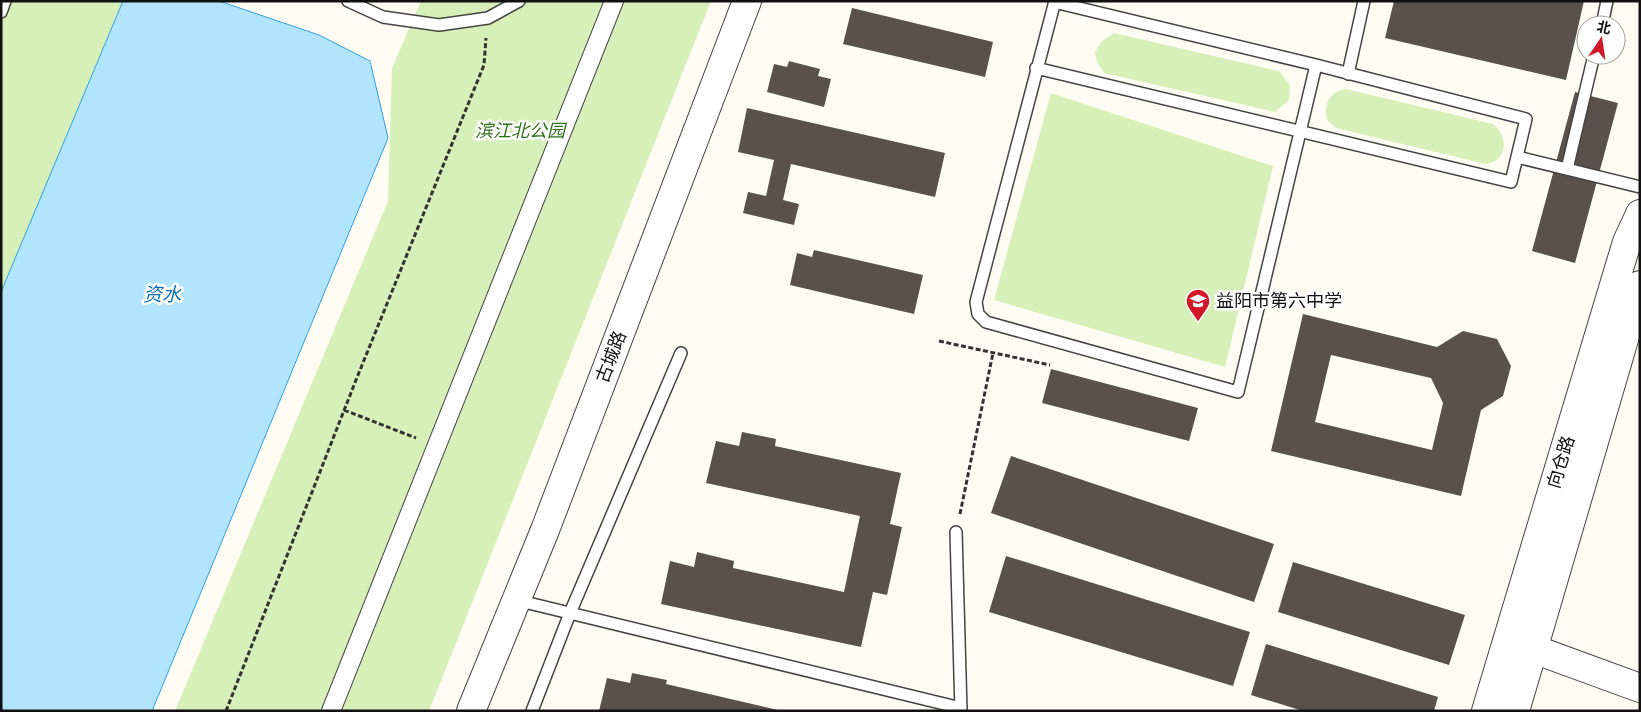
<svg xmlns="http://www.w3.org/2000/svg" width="1641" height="712" viewBox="0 0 1641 712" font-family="'Crimson Pro','Noto Sans SC',serif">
<rect width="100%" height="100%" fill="#fffcf4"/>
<path fill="#d7efb8" d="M1,1H123L1,292Z
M421,1H711L429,711H175L388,201L392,68Z
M1114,33L1279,71L1290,85L1289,100L1275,112L1104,73L1097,62L1095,52L1101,42Z
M1346,89L1493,124C1508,135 1509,162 1485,164L1336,128L1327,120C1323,104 1330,91 1346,89Z
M1051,93L1273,166L1225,367L994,300Z"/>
<path fill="#b2e4fd" stroke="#31a0dc" d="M123,1H219L319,35L370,61L388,138L152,711H1V292Z"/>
<path fill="#5b514b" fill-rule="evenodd" d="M1394,1H1584L1566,80L1385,38Z
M852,8L993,42L985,77L843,44Z
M789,61L820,69L818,76L831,79L824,107L767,92L774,64L787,67Z
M1575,92L1618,103L1575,263L1532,251Z
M747,108L945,153L935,197L791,164L783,200L799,204L794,225L743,213L748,192L766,196L774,160L738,152Z
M814,250L923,275L914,314L790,285L797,253L812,257Z
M1303,314L1437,347L1463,331L1497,339L1511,366L1503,396L1481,410L1461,496L1271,451ZM1331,355L1431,378L1443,403L1432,450L1315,422Z
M1051,369L1198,408L1189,441L1042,403Z
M742,432L776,439L775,446L901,473L890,524L902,527L887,595L873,592L861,647L661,604L670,561L694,567L697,552L734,561L733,568L844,592L860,516L706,483L716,441L739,446Z
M1011,456L1274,544L1254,602L991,513Z
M1006,556L1250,632L1233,686L989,612Z
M1293,562L1465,615L1449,665L1278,612Z
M1266,644L1438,697L1434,711H1303L1251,695Z
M632,673L667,680L666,684L782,711H599L607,678L630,683Z"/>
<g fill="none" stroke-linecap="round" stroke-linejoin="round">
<defs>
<path id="service" d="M348,1L383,17L439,25L488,18L519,1
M1055,1L976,302L978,314L986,322L1238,392L1316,65
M1,12L5,1
M1602,25L1607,1
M1036,68L1511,182L1526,119L1316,65L1054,2
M1348,74L1364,1
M1517,157L1640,187
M1567,169L1594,55
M956,532L961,711
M516,600L961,708
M532,711L570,613L681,353"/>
<path id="pedestrian" d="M331,711L614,1"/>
<path id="tertiary" d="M1517,643L1640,688
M471,711L545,530L747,1
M1486,711L1627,242L1640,214
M1515,711L1640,285"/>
</defs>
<use href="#service" stroke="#444" stroke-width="14"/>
<use href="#pedestrian" stroke="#444" stroke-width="20"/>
<use href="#tertiary" stroke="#444" stroke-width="30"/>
<path stroke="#333" stroke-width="3" stroke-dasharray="5 2.5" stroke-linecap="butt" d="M939,341L1050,365
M344,410L416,438
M960,514L993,353
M226,711L356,380L484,65L486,38"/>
<use href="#service" stroke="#fff" stroke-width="11"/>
<use href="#pedestrian" stroke="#fff" stroke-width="18"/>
<use href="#tertiary" stroke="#fff" stroke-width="28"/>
</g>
<defs>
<symbol id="school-pin" viewBox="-11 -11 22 30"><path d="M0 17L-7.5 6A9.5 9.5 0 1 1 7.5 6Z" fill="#d21728" stroke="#fff"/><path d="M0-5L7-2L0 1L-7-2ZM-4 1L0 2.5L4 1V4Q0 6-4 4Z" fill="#fff"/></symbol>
</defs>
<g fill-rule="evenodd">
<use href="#school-pin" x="1184" y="287" width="28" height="38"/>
</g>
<g text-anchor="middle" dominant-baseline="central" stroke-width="5" stroke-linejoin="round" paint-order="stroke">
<g font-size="18" font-style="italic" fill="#2e7218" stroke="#fff">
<text x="520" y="131">滨江北公园</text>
</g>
<g font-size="18" fill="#111" stroke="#fff" text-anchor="start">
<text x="1216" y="301">益阳市第六中学</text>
</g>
<g font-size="18" fill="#111" stroke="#fff">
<text transform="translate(611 357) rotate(-69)">古城路</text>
<text transform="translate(1561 462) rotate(-73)">向仓路</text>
</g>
<g font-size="19" font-style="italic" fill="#0971b3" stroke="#fff">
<text x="162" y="294">资水</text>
</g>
</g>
<rect width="1641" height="712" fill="none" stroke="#111111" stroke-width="5"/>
<g transform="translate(1601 40) rotate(13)"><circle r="24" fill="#ffffff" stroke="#a0a0a0"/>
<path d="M0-4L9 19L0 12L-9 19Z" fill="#d21728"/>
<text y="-8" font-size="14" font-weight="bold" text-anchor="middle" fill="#111111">北</text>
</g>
</svg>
